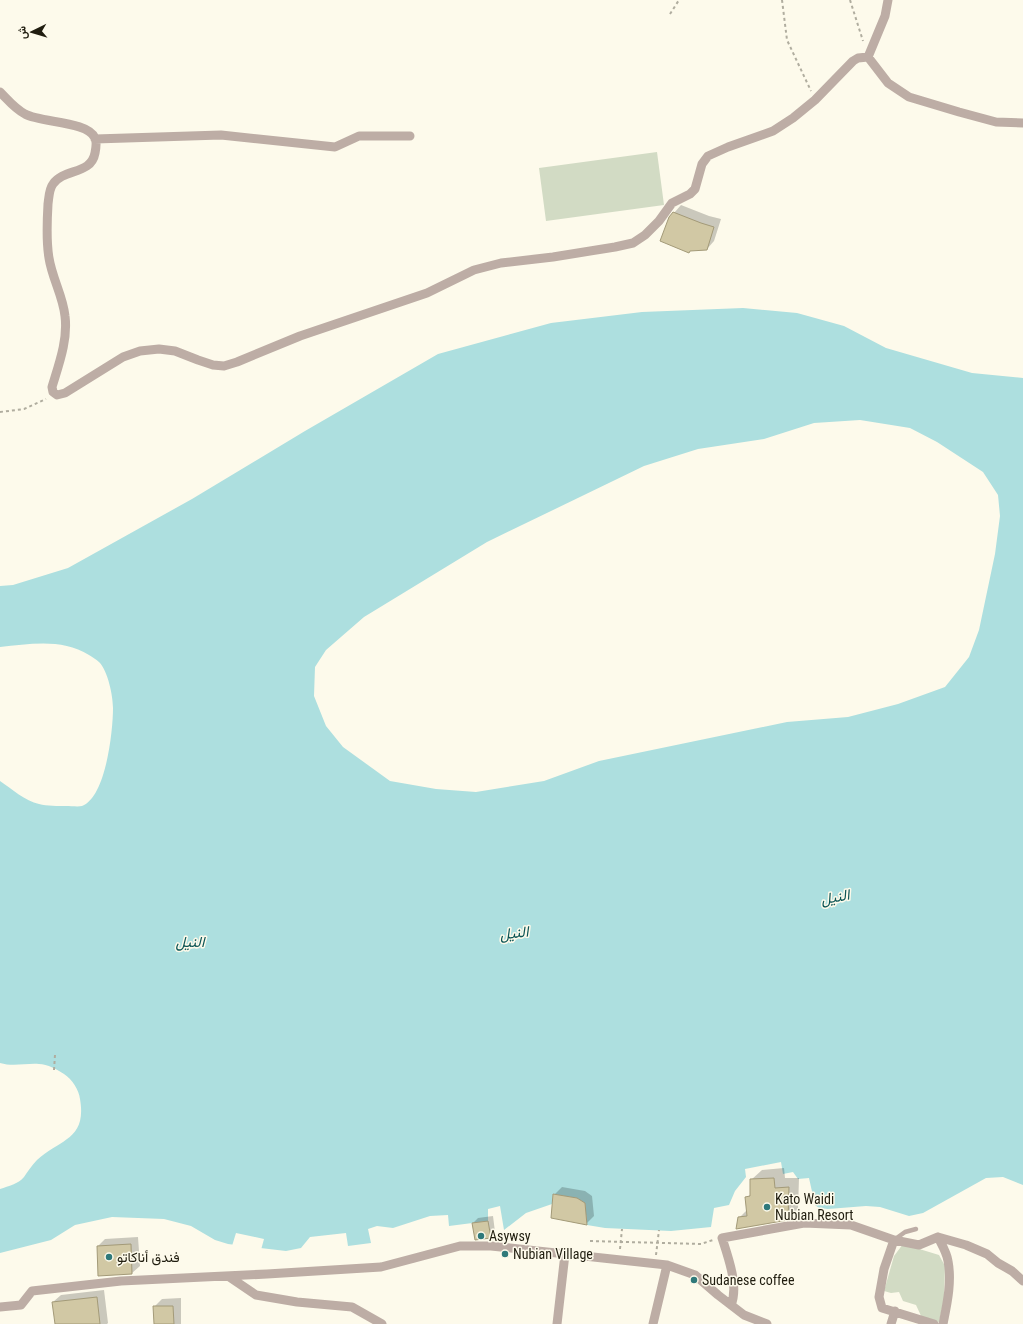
<svg xmlns="http://www.w3.org/2000/svg" width="1023" height="1324" viewBox="0 0 1023 1324" font-family="'Roboto Condensed',Vazirmatn,sans-serif">
<rect width="100%" height="100%" fill="#fdfaeb"/>
<path fill="#d2dbc4" d="M657,152L664,205L546,221L539,168Z
M903,1244L939,1255L945,1266L944,1299L939,1322L922,1318L916,1305L903,1301L899,1292L891,1293L884,1291L894,1256Z"/>
<path fill="#addfdf" fill-rule="evenodd" d="M743,308L797,313L844,326L886,348L972,373L1023,378V1185L1003,1177L986,1178L923,1213L909,1216L880,1207L866,1206L828,1209L819,1208L815,1205L809,1178L798,1179L793,1172L783,1174L781,1162L745,1169L746,1177L735,1191L729,1205L714,1208L711,1227L671,1231L605,1228L587,1225L585,1203L577,1198L553,1194L552,1204L526,1213L504,1230L500,1206L488,1209V1221L449,1226L448,1215L430,1216L393,1228L377,1226L368,1229L371,1243L348,1246L346,1233L310,1237L301,1248L286,1251L228,1244L215,1240L191,1226L164,1219L112,1217L75,1225L51,1240L0,1253V1189C9,1186 18,1184 24,1177C28,1171 32,1165 37,1160C60,1139 87,1140 80,1099C79,1090 72,1079 64,1074C58,1070 47,1064 39,1064C26,1063 13,1067 0,1063V781C12,789 25,801 39,804C47,806 58,806 66,806C71,806 78,807 82,806C106,797 113,731 113,708C113,696 108,671 99,662C96,659 92,657 89,655C62,638 30,644 0,647V586L13,585L68,568L192,499L305,431L438,354L551,323L642,312ZM860,420L910,428L937,442L983,472L998,495L1000,516L995,554L979,630L969,657L945,687L898,704L848,717L787,722L599,761L544,781L476,792L436,789L390,781L343,747L326,726L314,696L315,667L326,650L364,617L487,542L644,466L698,449L764,439L814,423Z"/>
<path fill="#fdfaeb" d="M236,1233L264,1239L261,1250L232,1246Z"/>
<path fill="#0003" d="M681,205L709,216L721,219L714,241L707,249L674,213Z
M784,1168L785,1178H799L798,1209L787,1219L739,1218L747,1210V1198L751,1194V1180L762,1170Z
M562,1187L585,1191L592,1196L594,1216L586,1224L554,1195Z
M493,1216L495,1232L490,1237L473,1223L478,1218Z
M138,1237L140,1266L132,1273L99,1275L98,1246L105,1239Z
M104,1290L108,1323L107,1324H56L53,1302L61,1295Z
M181,1298V1324H155L154,1307L162,1299Z"/>
<path fill="#d1c8a4" stroke="#a39a78" d="M673,212L701,223L714,227L707,250L690,251L689,253L660,241L669,217Z
M774,1178L775,1188L789,1187L788,1220L736,1229L738,1217L747,1216L745,1197L750,1196V1179Z
M553,1194L577,1198L585,1203L587,1225L551,1218Z
M488,1221L491,1238L475,1240L472,1223Z
M131,1244L132,1274L98,1276L97,1246Z
M97,1297L100,1324H55L52,1302Z
M153,1306H173L174,1324H154Z"/>
<g fill="none" stroke-linecap="round" stroke-linejoin="round">
<path stroke="#b0ad9f" stroke-width="2" stroke-dasharray="3 3" stroke-linecap="butt" d="M782,0L787,40L811,91
M850,0L863,41
M670,14L679,0
M0,412L24,409L46,399
M54,1070L55,1055
M590,1241L701,1244L713,1240
M620,1249L622,1229
M656,1255L659,1230"/>
<path stroke="#bdada5" stroke-width="4.5" d="M894,1240L905,1232L916,1229"/>
<path stroke="#bdada5" stroke-width="9" d="M868,57L885,16L888,0
M0,92C8,100 15,109 25,114C41,123 88,121 95,138C97,142 96,148 95,153C91,175 64,168 53,184C49,189 49,197 48,204C47,221 46,241 49,258C52,278 63,296 65,316C68,340 59,364 52,387L53,392L57,395L65,393L123,357L140,351L159,349L175,351L198,360L213,365L224,366L237,362L300,336L427,293L474,270L501,263L553,257L615,247L633,243L645,235L659,221L672,203L690,194L695,189L702,164L708,156L728,147L773,131L793,118L815,100L853,61L858,58L868,57L888,83L909,97L959,112L996,122L1023,123
M95,139L221,135L335,147L359,136H410
M938,1237C942,1245 947,1253 948,1261C952,1282 947,1304 943,1324
M894,1240L919,1245L938,1237L966,1245L987,1254L998,1263L1012,1271L1023,1281
M228,1276L256,1295L297,1302L352,1307L382,1324
M731,1305C739,1286 728,1257 722,1238L804,1223L851,1225L894,1240L884,1269L879,1297L882,1308L934,1324
M0,1307L21,1305L32,1291L121,1281L267,1274L381,1267L460,1246H491L667,1265L695,1275L718,1295L744,1315L767,1324
M557,1324L565,1254
M653,1324L667,1265
M891,1324L895,1311"/>
</g>
<g fill="#2f797a" stroke="#fdfaeb" stroke-width="1.5">
<circle cx="767" cy="1207" r="4"/>
<circle cx="481" cy="1236" r="4"/>
<circle cx="505" cy="1254" r="4"/>
<circle cx="109" cy="1257" r="4"/>
<circle cx="694" cy="1280" r="4"/>
</g>
<g text-anchor="middle" dominant-baseline="central" stroke-width="3" stroke-linejoin="round" paint-order="stroke">
<g font-size="14" fill="#201d0f" stroke="#fdfaeb" text-anchor="start">
<text x="775" y="1199">Kato Waidi<tspan x="775" dy="16">Nubian Resort</tspan></text>
<text x="489" y="1236">Asywsy</text>
<text x="513" y="1254">Nubian Village</text>
<text x="117" y="1257">فندق أناكاتو</text>
<text x="702" y="1280">Sudanese coffee</text>
</g>
<g font-size="15" font-style="italic" fill="#0c5555" stroke="#fdfaeb">
<text transform="translate(835 897) rotate(-10)">النيل</text>
<text transform="translate(514 933) rotate(-6)">النيل</text>
<text x="190" y="942">النيل</text>
</g>
</g>
<g transform="translate(32 32) rotate(265)" stroke="#fdfaeb" stroke-width="3" paint-order="stroke">
<path d="M0-3L7 15L0 10L-7 15Z" fill="#201d0f"/>
<text y="-6" font-size="11" font-weight="bold" text-anchor="middle" fill="#201d0f">ش</text>
</g>
</svg>
